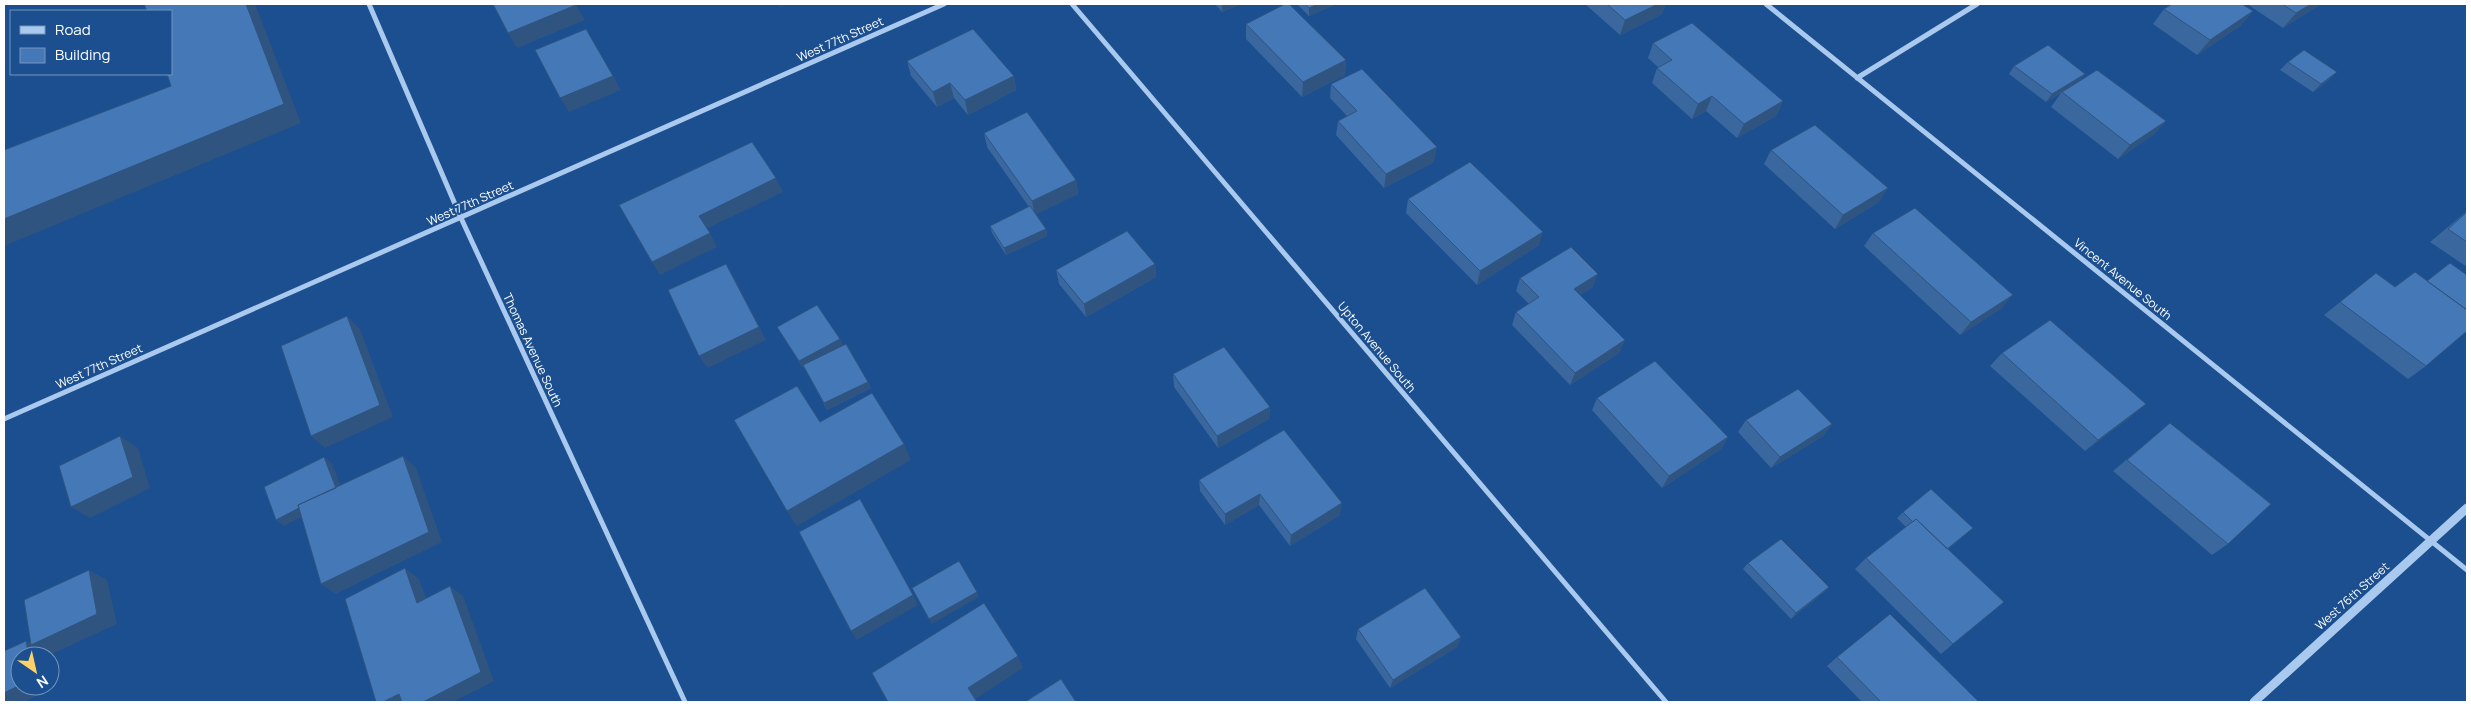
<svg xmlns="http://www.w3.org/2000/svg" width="2471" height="706" viewBox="0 0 2471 706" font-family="Manrope,sans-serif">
<rect width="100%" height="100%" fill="#1b4f8f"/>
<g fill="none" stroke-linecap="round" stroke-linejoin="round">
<path stroke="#a9c9ee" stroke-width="5" d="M369,4L461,218L685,702
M1072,4L1666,702
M1766,4L2467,570
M1857,78L1977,4
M4,419L944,4"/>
<path stroke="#a9c9ee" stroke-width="9" d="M2254,702L2467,508"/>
</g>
<path fill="#3a679d" d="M1215,4H1241L1222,12Z
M1297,4H1336L1309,16Z
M1585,4H1666L1662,14L1620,35Z
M2247,4H2321L2283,28Z
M2164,9L2253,11L2240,26L2197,55L2153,24Z
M1246,24L1346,60L1345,75L1302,97L1246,39Z
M1653,43L1783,101L1776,116L1737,138L1706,111L1692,119L1652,83L1657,68H1659L1648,58Z
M907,61L1014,76L1016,90L968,115L954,98L937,107L911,76Z
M2288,62L2329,80L2313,92L2280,70Z
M2014,66L2085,74L2079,81L2166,121L2153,135L2118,159L2051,107L2061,93L2046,102L2009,74Z
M1331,84L1434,162L1384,188L1336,135L1338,121L1347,116L1330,98Z
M984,133L1076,180L1078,194L1036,214L1046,229L1047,236L1006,255L992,233L990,226L1029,207L987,147Z
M1771,150L1879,202L1835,229L1764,164Z
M1408,199L1539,245L1477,285L1406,213Z
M2467,211V267L2430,242Z
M1873,233L2002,308L1960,335L1864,246Z
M1155,264L1156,277L1086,317L1059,284L1056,270Z
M2376,273L2426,366L2408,379L2324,315Z
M1520,278L1593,287L1580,295L1625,340L1619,353L1570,385L1512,325L1516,312L1529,304L1516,291Z
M777,327L842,346L868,382L871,388L827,410L804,367L803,368Z
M2002,353L2132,416L2085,451L1990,366Z
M1173,374L1270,407L1269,419L1218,448L1174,387Z
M1597,398L1728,437L1721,449L1662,488L1592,410Z
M1746,420L1832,424L1823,436L1771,468L1738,432Z
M2170,423L2228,544L2212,555L2113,471Z
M1284,430L1340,515L1290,546L1259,505L1225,525L1200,491L1199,480Z
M1903,512L1966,534L1948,549L1953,644L1941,654L1855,569L1866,558L1906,527L1897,518Z
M1748,563L1829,587L1823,593L1791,619L1743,569Z
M1358,629L1461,637L1457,647L1390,688L1356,639Z
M1837,657L1979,702H1862L1827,666Z"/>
<path fill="#305480" d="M246,4H255L301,123L4,246V219L284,104Z
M778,4H788L780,7Z
M1222,4H1241L1222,12Z
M1318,4H1336L1309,16V8Z
M1658,4H1666L1662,14L1620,35L1625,20Z
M2311,4H2321L2283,28L2296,13Z
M576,5L585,20L517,48L508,33Z
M2253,11L2240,26L2197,55L2210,40Z
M1346,60L1345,75L1302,97L1303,82Z
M2337,72L2329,80L2313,92L2321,84Z
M2085,74L2079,81L2046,102L2052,94Z
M613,76L621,90L569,112L560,98Z
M1014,76L1016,90L968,115L965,100Z
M950,83L954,98L937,107L933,92Z
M1712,96L1706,111L1692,119L1698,104Z
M1783,101L1776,116L1737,138L1744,124Z
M2166,121L2153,135L2118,159L2130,145Z
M1437,147L1434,162L1384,188L1386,174Z
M776,178L783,192L706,229L699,216Z
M1076,180L1078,194L1035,215L1032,201Z
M1888,188L1879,202L1835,229L1843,215Z
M1046,229L1047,236L1006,255L1004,248Z
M1543,232L1539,245L1477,285L1480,271Z
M710,233L717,247L660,275L652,262Z
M1155,264L1156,277L1086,317L1084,304Z
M1598,274L1593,287L1569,302L1574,289Z
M734,277L766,340L708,368L699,356Z
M2013,295L2002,308L1960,335L1971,322Z
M347,316L360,329L393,417L325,448L311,436Z
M840,339L843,346L803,368L799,361Z
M1625,340L1619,353L1570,385L1575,373Z
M868,382L871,388L827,410L824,403Z
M2146,404L2132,416L2085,451L2098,440Z
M1270,407L1269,419L1218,448L1217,436Z
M1832,424L1823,436L1771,468L1780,457Z
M120,436L138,448L150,488L90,518L71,507Z
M1728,437L1721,449L1662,488L1669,476Z
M904,444L911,460L797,526L787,511Z
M403,456L416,468L442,542L336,594L321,584Z
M324,457L332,463L344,495L284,526L276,520Z
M1260,494L1259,505L1225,525V514Z
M1342,503L1340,515L1290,546L1291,535Z
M405,568L419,579L431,612L417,603Z
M89,570L107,580L117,624L52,654L47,652V656H29L26,641L33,644Z
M450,586L463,596L494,681L453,702H423Z
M1829,587L1823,593L1791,619L1796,613Z
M977,592L979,597L932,624L929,619Z
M913,595L918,605L857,640L851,631Z
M1461,637L1457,647L1390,688L1393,680Z
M1018,656L1023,668L975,699L968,688Z
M50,669L54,687L24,702H4V693L20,685V686H50Z
M399,694L413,702H383Z"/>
<path fill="#4478b7" stroke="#305480" d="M144,4H246L284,104L4,219V150L171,86L167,74H171V11H147Z
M493,4H575L576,5L508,33Z
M1285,4H1289L1346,60L1303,82L1246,24Z
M1305,4H1318L1309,8Z
M1607,4H1658L1625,20Z
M2172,4H2242L2253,11L2210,40L2164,9Z
M2282,4H2311L2296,13Z
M1692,23L1783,101L1744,124L1712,96L1698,104L1657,68L1672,60L1653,43Z
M586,29L613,76L560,98L535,50Z
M973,29L1014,76L965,100L950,83L933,92L907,61Z
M2048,45L2085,74L2052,94L2014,66Z
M2304,50L2337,72L2321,84L2288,62Z
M1362,69L1437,147L1386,174L1338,121L1357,111L1331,84Z
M2097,70L2166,121L2130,145L2062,92Z
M1027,112L1076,180L1032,201L984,133Z
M1815,125L1888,188L1843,215L1771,150Z
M752,142L776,178L699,216L710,233L652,262L619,205Z
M1470,162L1543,232L1480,271L1408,199Z
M1030,206L1046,229L1004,248L990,226Z
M1915,208L2013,295L1971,322L1873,233Z
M2467,212V242L2448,229Z
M1127,231L1155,264L1084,304L1056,270Z
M1571,247L1598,274L1574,289L1625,340L1575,373L1516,312L1539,297L1520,278Z
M2450,263L2467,275V310L2427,281Z
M726,264L759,327L699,356L668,290Z
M2415,272L2467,310V331L2426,366L2340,302L2376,273L2395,287Z
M817,305L840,339L799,361L777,327Z
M347,316L380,405L311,436L281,346Z
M2050,320L2146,404L2098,440L2002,353Z
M846,344L868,382L824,403L803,365Z
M1224,347L1270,407L1217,436L1173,374Z
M1655,361L1728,437L1669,476L1597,398Z
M797,386L820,422L872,393L904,444L787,511L734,420Z
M1798,389L1832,424L1780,457L1746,420Z
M2170,423L2271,504L2228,544L2127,460Z
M1284,430L1342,503L1291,535L1260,494L1225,514L1199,480Z
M120,436L133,477L71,507L59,466Z
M403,456L429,532L321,584L298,505Z
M324,457L336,488L298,505L299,508L276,520L264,487Z
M1931,489L1973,528L1947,549L1916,519L1913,522L1903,512Z
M860,499L913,595L851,631L799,532Z
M1916,519L2004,602L1953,644L1866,558Z
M1781,539L1829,587L1796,613L1748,563Z
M959,561L977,592L929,619L912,588Z
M405,568L417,603L450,586L481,672L423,702H402L399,694L383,702H376L345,599Z
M89,570L97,614L31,645L24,600Z
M1425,588L1461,637L1393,680L1358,629Z
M984,603L1018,656L968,688L977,702H888L872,673Z
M1890,614L1979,702H1881L1837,657Z
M26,641L29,656H20V685L4,693V651Z
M1061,679L1076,702H1025Z"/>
<g text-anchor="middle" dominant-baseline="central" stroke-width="4" stroke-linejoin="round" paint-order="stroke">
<g font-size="12" fill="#fff" stroke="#1b4f8f">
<text transform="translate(840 39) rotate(-24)">West 77th Street</text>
<text transform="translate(470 203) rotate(-24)">West 77th Street</text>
<text transform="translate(2123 279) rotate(39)">Vincent Avenue South</text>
<text transform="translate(1377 347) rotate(50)">Upton Avenue South</text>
<text transform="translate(533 350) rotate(65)">Thomas Avenue South</text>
<text transform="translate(99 366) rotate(-24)">West 77th Street</text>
<text transform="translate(2352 596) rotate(-42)">West 76th Street</text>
</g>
</g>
<rect width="2471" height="706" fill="none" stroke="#ffffff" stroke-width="10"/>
<rect x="10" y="10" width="162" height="65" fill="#1b4f8f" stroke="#7695bc"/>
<rect x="20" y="26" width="25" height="8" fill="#a9c9ee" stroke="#7695bc"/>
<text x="55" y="35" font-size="15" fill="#ffffff">Road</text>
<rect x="20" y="48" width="25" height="15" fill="#4478b7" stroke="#7695bc"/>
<text x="55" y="60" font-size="15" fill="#ffffff">Building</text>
<g transform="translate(35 671) rotate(146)"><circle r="24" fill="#1b4f8f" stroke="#7695bc"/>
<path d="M0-4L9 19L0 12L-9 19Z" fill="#ffd166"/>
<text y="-8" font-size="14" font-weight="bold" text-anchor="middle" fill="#ffffff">N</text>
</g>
</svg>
